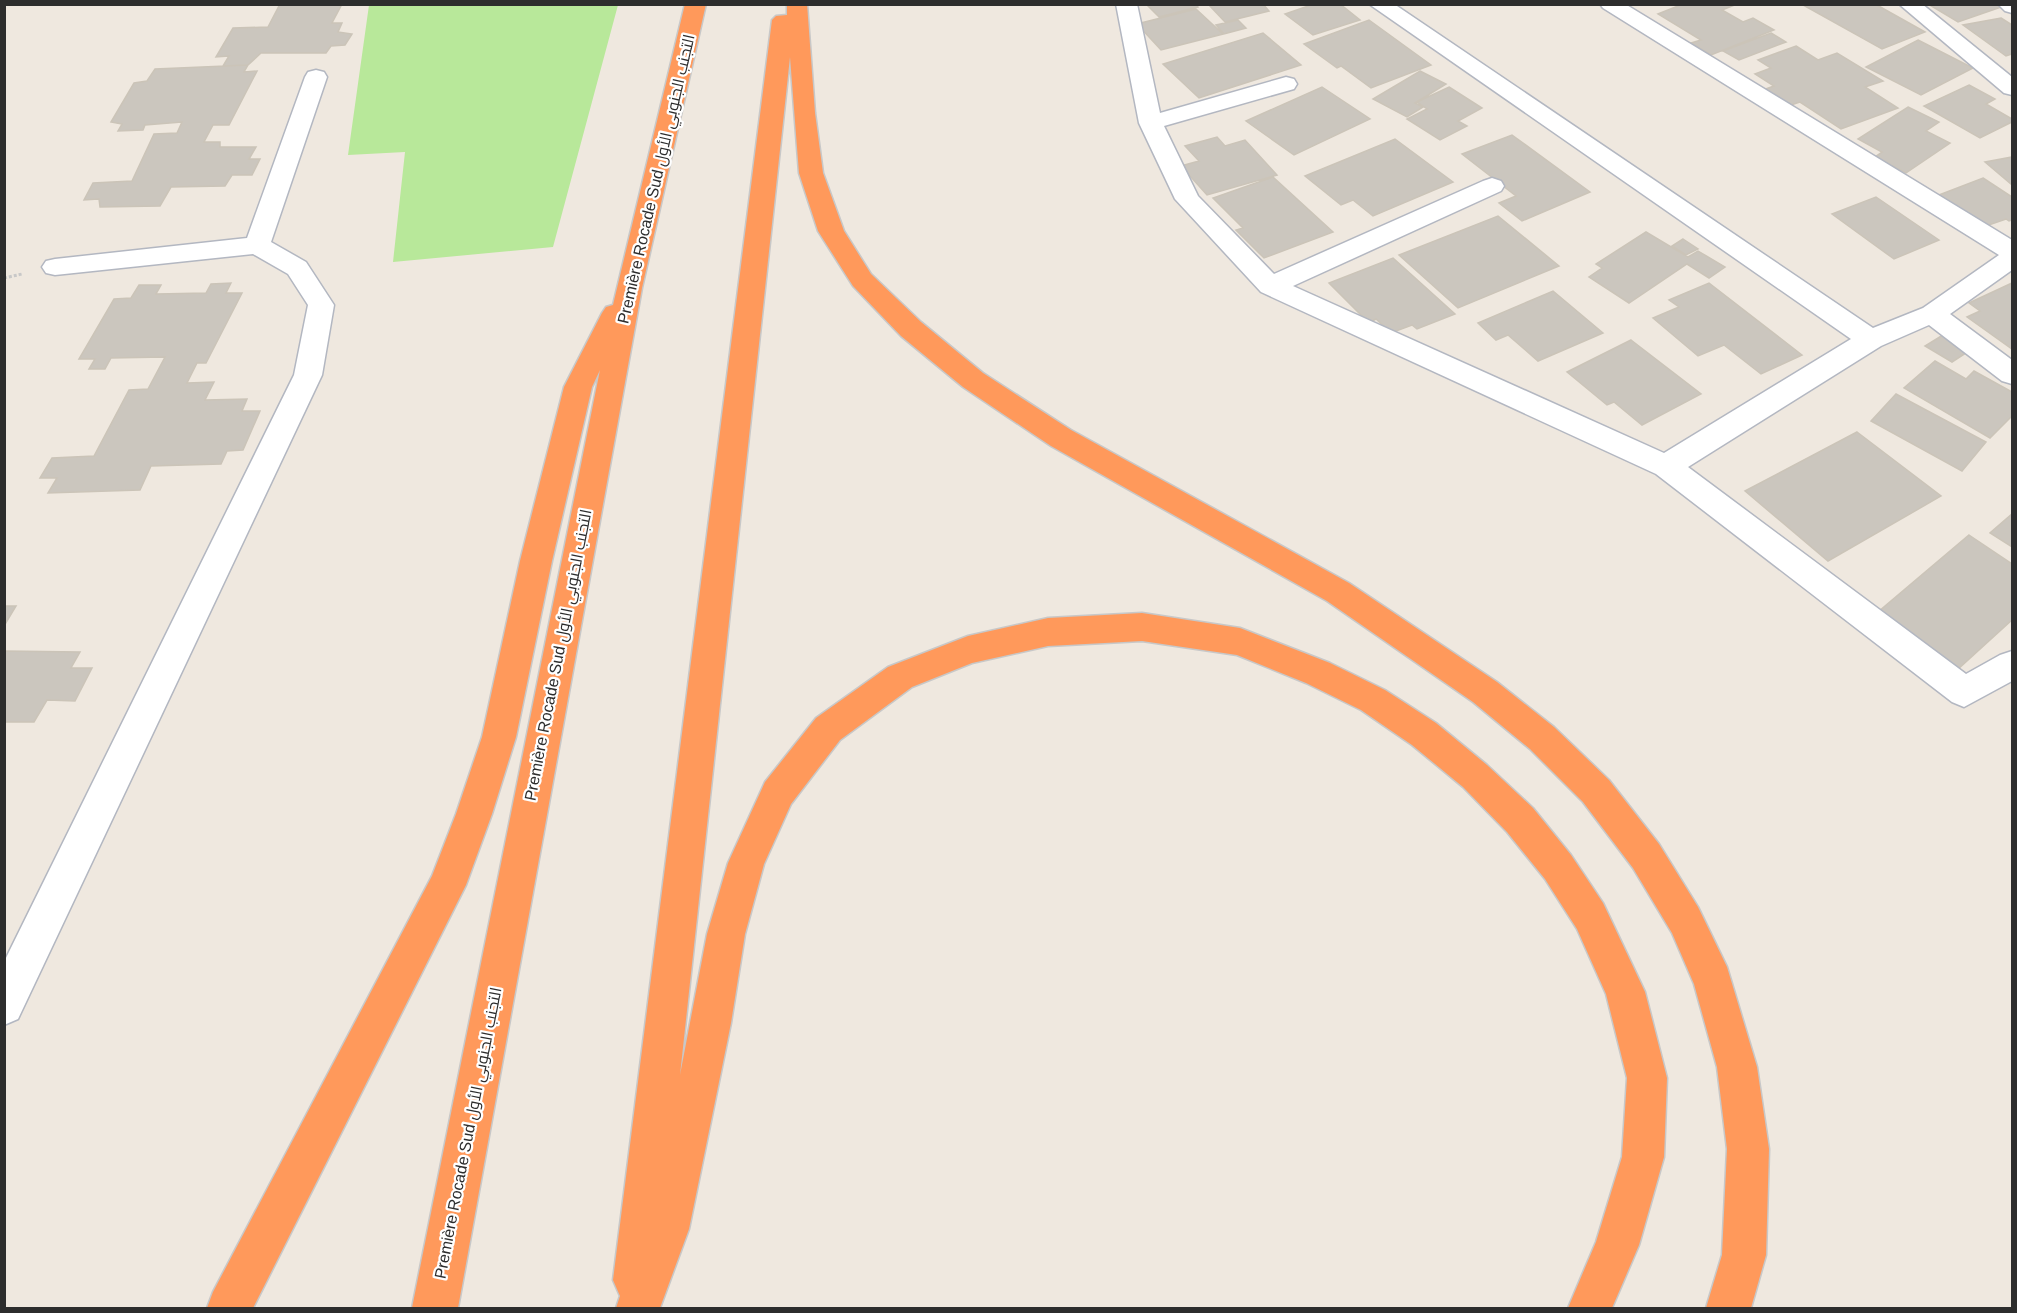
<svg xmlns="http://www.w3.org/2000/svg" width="2017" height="1313" viewBox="0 0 2017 1313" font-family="Helvetica,Cairo,sans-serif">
<rect width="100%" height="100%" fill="#efe8df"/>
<path fill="#b8e89a" d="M369,5H618L553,247L393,262L405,152L348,155Z"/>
<path fill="#cbc6be" stroke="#cbc4b8" stroke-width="1.5" d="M280,4H342L332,23H342L338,32L352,34L345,45L331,46L326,53H261L248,65L223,66L229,56L216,57L233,28L268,27Z
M1146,4H1196L1198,7L1159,17Z
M1208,4H1263L1269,11L1225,22Z
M1314,4H1340L1360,20L1313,35L1285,14Z
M1683,4H1737L1722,10L1743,22L1753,18L1774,30L1711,55L1691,43L1701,40L1658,14Z
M1875,4L1925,32L1882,49L1803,5Z
M1928,4H2001L2004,6L1958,22Z
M1196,9L1223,34L1161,50L1137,24Z
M2001,18L2012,25V54L2006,56L1963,25Z
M1238,20L1246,28L1224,34L1216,25Z
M1369,20L1431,65L1371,88L1341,66L1337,68L1304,44Z
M1263,33L1301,65L1199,98L1163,64Z
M1771,33L1786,42L1739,60L1723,51Z
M1918,40L1973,68L1921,95L1866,67Z
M1796,46L1818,60L1837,53L1883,81L1865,87L1898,108L1841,129L1800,102L1788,106L1763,90L1774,86L1755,74L1771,68L1758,60Z
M248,65L244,72L257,71L229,125H213L204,142H220V147H256L249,159H260L252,175H232L225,186L171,187L160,206L100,207L99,199L84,200L93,183L132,181L154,134L177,133L182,122L145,125L143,130L118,131L122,124L111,122L134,83L147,81L155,69Z
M1420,71L1446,84L1415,103L1423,107L1407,117L1373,99Z
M1969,85L1995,99L1986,104L2012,119V122L1980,138L1924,106Z
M1322,87L1370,119L1294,155L1246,121Z
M1449,87L1482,108L1458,121L1467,126L1440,140L1407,119L1427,109L1417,102Z
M1908,107L1939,122L1926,131L1950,143L1906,173L1875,157L1882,152L1858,139Z
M1512,135L1590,192L1522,221L1499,203L1516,196L1462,154Z
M1217,137L1225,146L1245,140L1277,175L1207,195L1181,166L1199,161L1185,146Z
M1395,139L1453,182L1373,216L1353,200L1341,205L1305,176Z
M2012,157V185L1985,162Z
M1273,177L1333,232L1264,258L1236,230L1243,228L1213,198Z
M1983,178L2012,197V220L2009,221L2006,219L1986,226L1939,195Z
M1876,197L1939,240L1894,259L1832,214Z
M1498,216L1559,266L1458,308L1399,255Z
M1646,232L1688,257L1698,251L1725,267L1709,278L1687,264L1629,303L1589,277L1602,268L1596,264Z
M1683,239L1698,249L1686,255L1672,246Z
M1393,258L1455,314L1417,329L1412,325L1391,333L1376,319L1369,323L1329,283Z
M231,283L226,293H242L206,363H197L187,383L214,382L205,400L247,399L242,411H260L243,450L227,451L221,464L151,466L140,490L48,493L57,478H40L52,458L94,456L129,390L148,389L165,357L111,358L105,369H89L95,359H79L114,299L131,298L139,285H161L156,294L206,293L211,284Z
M1709,283L1802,355L1761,374L1724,345L1698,356L1653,318L1679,307L1669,300Z
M2012,283V349L1967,317L1980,311L1969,303Z
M1553,291L1603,333L1538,361L1508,335L1496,340L1478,323Z
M1943,335L1969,351L1952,362L1925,346Z
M1631,340L1701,394L1642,425L1614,402L1607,405L1567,372Z
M1935,361L1966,379L1974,371L2012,392V416L1990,438L1904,388Z
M1896,394L1986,442L1962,471L1871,421Z
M1857,432L1941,496L1828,561L1745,491Z
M2012,514V547L1990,533Z
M1969,535L2012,564V620L1957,670L1878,612Z
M4,606H16L4,626Z
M4,651L80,652L71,668H92L75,701L47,700L34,722H4Z"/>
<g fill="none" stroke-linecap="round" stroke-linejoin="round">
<defs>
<path id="minor" d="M1116,4H1137L1160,113L1286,77L1294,79L1297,84L1294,89L1164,126L1198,196L1274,274L1483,181L1492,178L1501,181L1504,186L1501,191L1293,286L1664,453L1851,339L1369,4H1394L1873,328L1923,308L1999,255L1603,8L1600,4H1625L2012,240V270L1950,314L2012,360V384L2002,381L1929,325L1881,346L1688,467L1966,674L2000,655L2012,651V681L1964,707L1952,702L1656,474L1261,292L1175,199L1139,123Z
M1899,4H1922L2012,77V95L2004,93Z
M1998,4H2012V13L2005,11Z
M316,70L324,72L327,77L271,242L306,262L334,305L322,375L18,1019L4,1025V962L294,375L308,305L288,274L253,254L55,275L46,273L42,267L46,261L55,259L247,238L305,77L308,72Z"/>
<path id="highway" d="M685,4H706L642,288L458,1308H412L600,370L592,387L552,561L516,737L492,814L466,885L253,1308H207L213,1292L432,876L456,814L482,737L520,561L564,387L602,313L606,307L613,305Z
M787,4H807L815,113L823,173L844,231L871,274L921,322L983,373L1071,430L1349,583L1497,682L1554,727L1609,780L1659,844L1698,907L1727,967L1757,1067L1769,1149L1766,1255L1751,1308H1706L1722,1255L1727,1149L1717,1067L1694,984L1672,933L1633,868L1583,802L1530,749L1473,702L1327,601L1051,446L963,387L901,336L853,286L818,231L799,173L790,57L680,1075L707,934L728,863L765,782L816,718L888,667L968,636L1048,618L1142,613L1240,628L1330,663L1385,690L1436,723L1487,765L1533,808L1571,855L1603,903L1645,992L1667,1078L1664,1157L1639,1245L1612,1308H1568L1596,1242L1622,1157L1627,1078L1606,994L1577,929L1545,879L1507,832L1463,787L1412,745L1361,710L1306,683L1237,655L1142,641L1048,646L972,663L912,687L840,740L791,804L764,864L745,934L731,1023L689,1229L660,1308H616L620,1296L613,1280L772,20L776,16L787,15Z"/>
</defs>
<use href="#minor" stroke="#b3b7c1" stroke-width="3"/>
<use href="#highway" stroke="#c8c8c8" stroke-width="3"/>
<path stroke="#c8c8c8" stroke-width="3" stroke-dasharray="3 2" stroke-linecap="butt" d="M4,278L22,274"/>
<use href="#minor" fill="#fff" fill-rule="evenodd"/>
<use href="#highway" fill="#ff995b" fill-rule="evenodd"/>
</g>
<g text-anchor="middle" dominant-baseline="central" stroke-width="4.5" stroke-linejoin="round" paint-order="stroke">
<g font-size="16" fill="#2d2d2d" stroke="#fff">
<text transform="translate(656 179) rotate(-77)">Première Rocade Sud التجنب الجنوبي الأول</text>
<text transform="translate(558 655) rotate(-79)">Première Rocade Sud التجنب الجنوبي الأول</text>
<text transform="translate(468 1133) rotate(-79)">Première Rocade Sud التجنب الجنوبي الأول</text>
</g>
</g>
<rect width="2017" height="1313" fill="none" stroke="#2d2d2d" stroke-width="12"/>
</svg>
